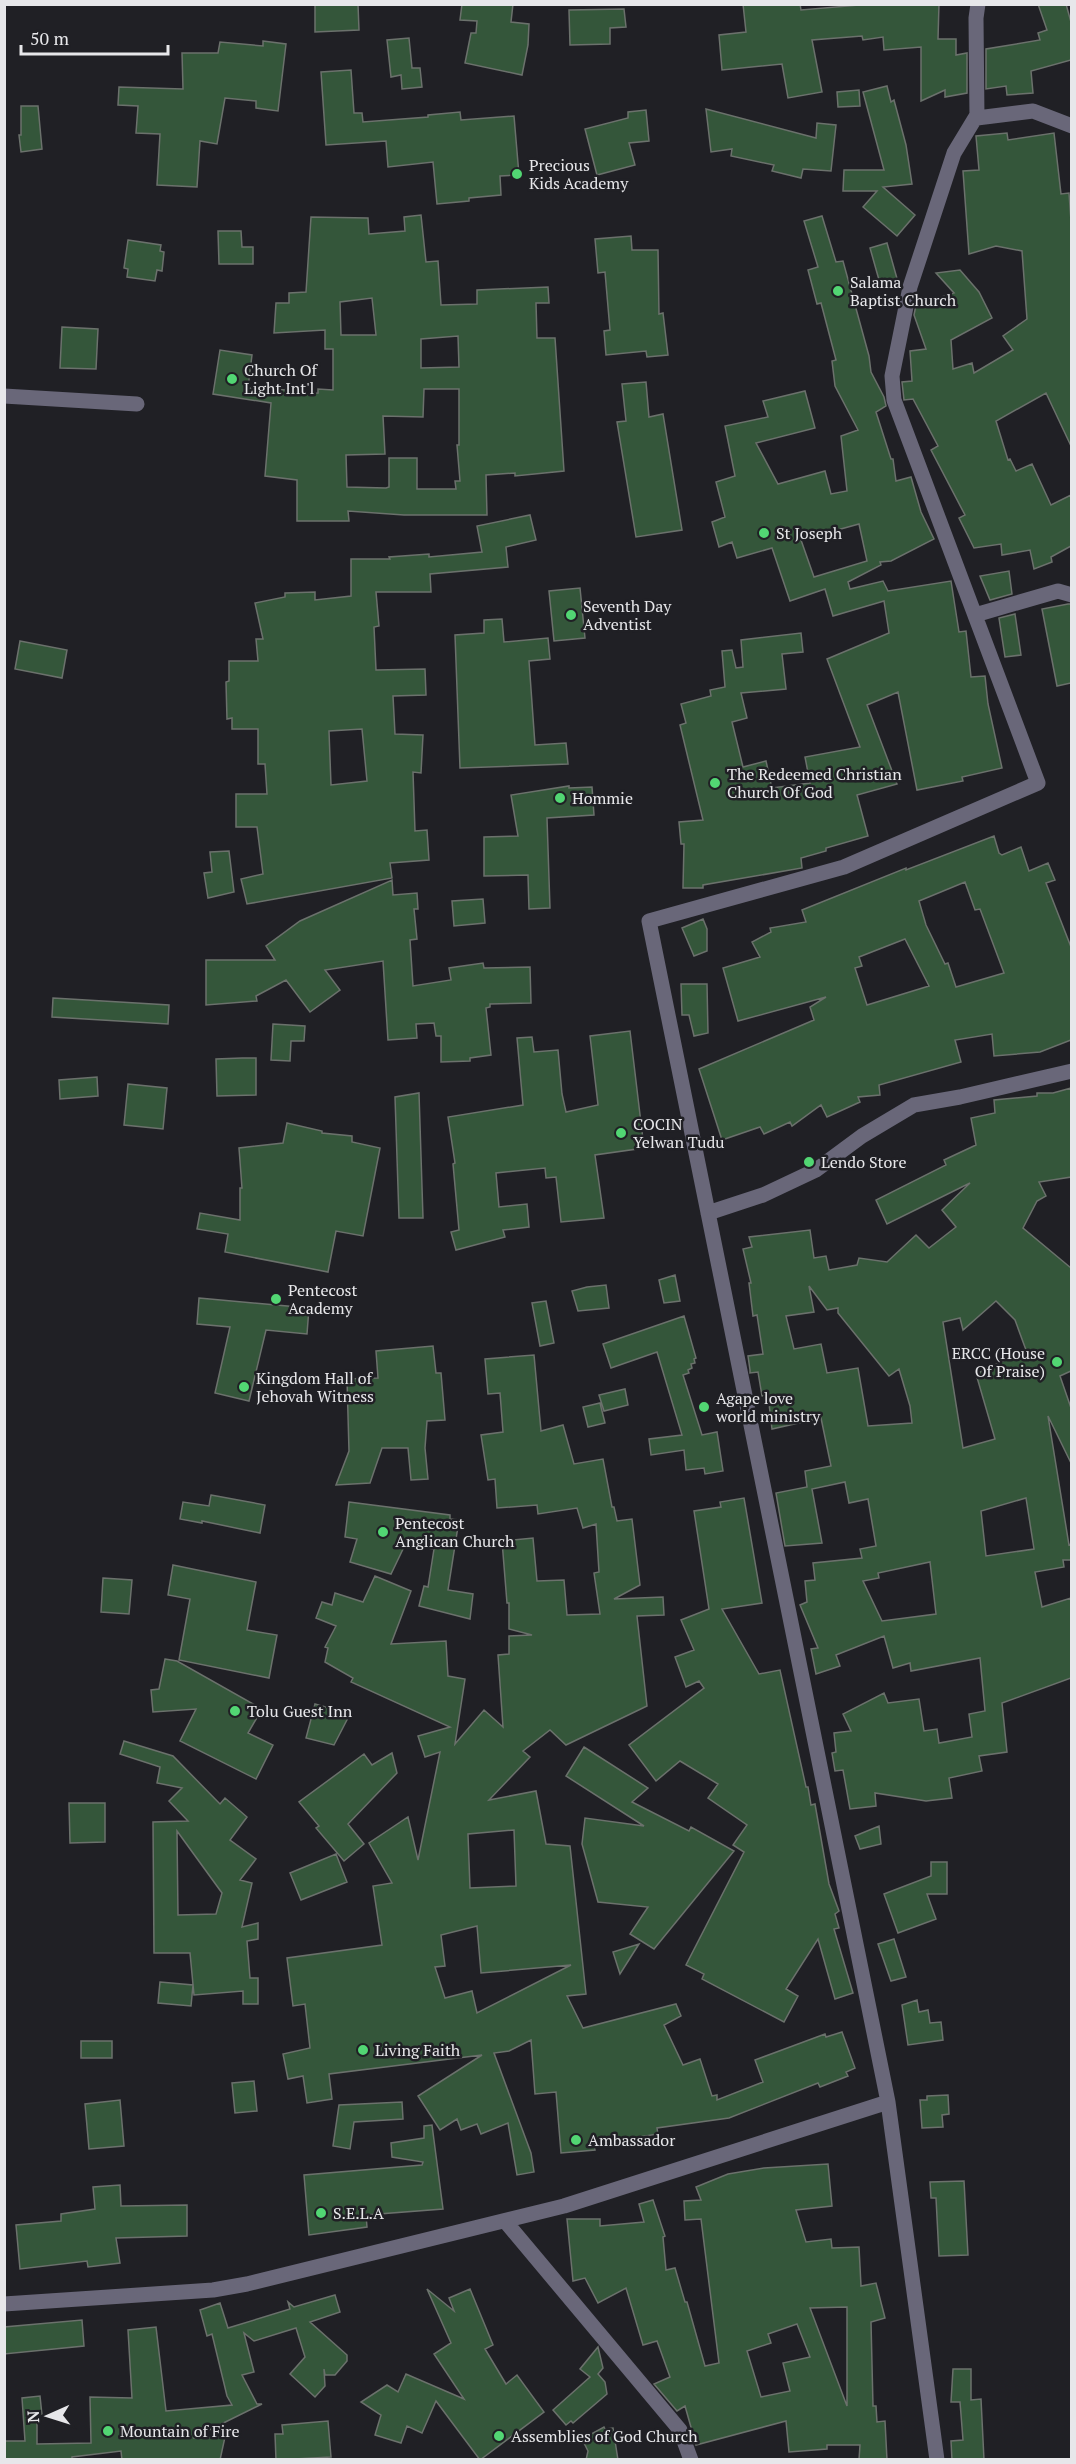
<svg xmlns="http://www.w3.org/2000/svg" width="1076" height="2464" viewBox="0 0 1076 2464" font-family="'PT Serif',serif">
<rect width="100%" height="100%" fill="#202025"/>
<path fill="#34563a" stroke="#6b716c" stroke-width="1.5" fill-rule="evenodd" d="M315,4H358L359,30L315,32Z
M462,4H513L511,22L529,24L528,45L522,75L465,63L471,33H476L477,21L460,20Z
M743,4H800L801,10L871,4H939L938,39H956V55L967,53V93L945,97V90L921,101V47L884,50L883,37L863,40L862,36L812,40L822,92L788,98L782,64L722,70L719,35L746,32Z
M1038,4H1066L1071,22V60L1031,71L1033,93L1007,95L1006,86L986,89V49L1040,40L1038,33L1047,30Z
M624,9L626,27L610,28V44L570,45L569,10Z
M409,38L412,68H420L422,87L402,89L401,75L391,77L387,40Z
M263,41L286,44L278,111L256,108V101L225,98L217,144L200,141L197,187L157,185L160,134L136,133L138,106L118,105L119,87L183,89L182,53H218L220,42L263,46Z
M351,70L354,113H362L363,122L428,117V115L460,112L461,120L514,116L519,175L500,176L501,195L469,198V201L437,204L433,162L388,167L386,141L326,145L321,72Z
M887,86L891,102L894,100L906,145L912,184L883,187L915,215L897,236L863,207L877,191H843L844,170H884L863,92Z
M859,90L860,106L838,107L837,92Z
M21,106H38L42,149L21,152L19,135H21Z
M706,109L816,138L817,123L836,125L831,171L803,169L801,178L772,171L774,165L731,156L732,149L711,152Z
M646,110L649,141L629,143L635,165L597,175L585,129L628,118V112Z
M1007,133L1008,140L1054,133L1061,194L1069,193L1071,221V446L1046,393L996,421L1008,460L1010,459L1016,471L1032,464L1051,505L1071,495V546L1051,557L1052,562L1034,569L1030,550L1002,555L1001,544L974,548L959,518L965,515L931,450L938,446L913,399L904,400L902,382L912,381L910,351L926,349L914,315L916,305L954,293L936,273L960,270L979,292L992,318L951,340L953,369L972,363L974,373L1013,350L1003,336L1027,319L1022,251L996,246L969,254L963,171L979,170L976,136Z
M421,215L426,262L438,261L441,305L477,304V290L548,287L549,303H536L537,338H555L564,471L515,476V473L486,475L487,515H404L348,511L349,521H297V480L265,476L271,403L213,394L220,350L252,355L248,388L286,390L285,394L318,393V389L333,390V349H325V330L274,333L276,303H289V293L306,292L311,217L368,218L369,234L405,231L404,217ZM372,298L376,335H341L340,302ZM458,336L459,367L421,368V339ZM424,389H459V445H457L460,481H455L456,489H417V458H389V487L386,488L347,487L346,455L385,454L383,416L423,417Z
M822,216L836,262L843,261L869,356L871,372L884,397L886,406L876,412L891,459H893L896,481L911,477L921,512L934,539L891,561L880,562L881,565L848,582L850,589L883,581L888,591L951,581L959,632L966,631L971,677L985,676L988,704L1002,768L962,777L963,781L917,790L898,692L867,705L897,784L857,795L868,836L826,848V851L801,858L802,868L703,885V888H683L684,844H681L679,822L703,820L680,725L686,723L681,704L711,696L710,690L725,687L722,651L732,650L736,668L743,667L741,640L801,633L803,652L782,654L786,689L741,693L747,718L732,722L743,767L766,761L772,788L810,783L805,757L860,747L827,659L889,633L884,601L833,616L825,589L790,601L772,548L737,558L732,542L719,547L712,522L725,517L716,482L735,476L725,426L768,417L763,401L805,391L815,428L756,443L778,484L825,471L831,494L847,491L841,436L858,430L835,386L832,361L836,360L821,303L817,304L808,270L818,267L804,221ZM859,524L867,561L814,577L801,540Z
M218,231H241L242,247H253V264H219Z
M631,236L632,250H658L659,314L663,313L668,355L647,357L646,351L606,355L604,331L610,330L605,272L598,273L595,239Z
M128,240L161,245L160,251L164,252L162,271L157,270L155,281L127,277L128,269L124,268Z
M887,243L898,282L881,287L870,248Z
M62,327L98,329L96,369L60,368Z
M646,382L649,417L663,414L682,530L636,537L617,422L626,421L622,384Z
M530,515L536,540L506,547L508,567L430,574L431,592H376L379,626L374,627L376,670L425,669L426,695L393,696L395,734L423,735L421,773L413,772L415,831L427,830L429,860L390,863L392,878L247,904L241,879L263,874L257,827H236V794H267L265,764H258V729H232V718L227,719L226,682L229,681V661H258L256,639H263L255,603L285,597V593L315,592V600L351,596V559H390L389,557L429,554V557L482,552L477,526ZM362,729L367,781L331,785L329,731Z
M1009,571L1012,594L990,600L980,576Z
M580,588L585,638L554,641L549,591Z
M1068,604H1071V683L1057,686L1042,609Z
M1015,614L1021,655L1005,657L999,618Z
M502,619L504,642L548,638L550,659L529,661L535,745L566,743L568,764L460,768L455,635L484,633V620Z
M20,641L67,650L62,678L15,669Z
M569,786V788L592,787L594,815L547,818L550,908L529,909L528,875L484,876V837L518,836L511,795Z
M994,836L999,853L1002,855L1021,847L1029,871L1048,863L1055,880L1046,883L1071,947V1040L1040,1052L994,1056L992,1034L955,1040L961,1062L879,1085L880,1095L858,1097L860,1102L827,1117L821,1105L792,1126L790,1122L764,1134L760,1127L722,1140L699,1069L814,1020L810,1007L826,997L738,1021L723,968L760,957L752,942L771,932L770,928L806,922L802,910L906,868V870ZM965,882L975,910L980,909L1004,973L956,987L948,963L945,964L926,925L919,901ZM905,939L929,986L867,1005L855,968L862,966L859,957Z
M229,851L234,892L208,898L204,873L212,872L210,852Z
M392,880L393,895L417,893L418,909H414L417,939L410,940L413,986L451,980L449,968L483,963L484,968L530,967L531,1003L490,1004V1007L486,1008L491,1055L470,1058V1061L441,1062V1036H436L434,1023L416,1024L417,1038L388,1040L383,961L325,970L340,990L310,1012L286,980L256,996L257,1001L206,1005V960H275L266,946L300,921Z
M483,899L485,923L454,926L452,901Z
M703,919L707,929V951L694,956L682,928Z
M681,984H707L708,1033L694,1036L689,1015H682Z
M53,998L169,1005L168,1024L52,1017Z
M273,1024L305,1026L304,1041H291L290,1061L271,1060Z
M630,1031L644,1148L595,1155L604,1218L561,1222L556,1177L546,1178L545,1168L496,1173L499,1207L527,1204L529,1227L503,1230L505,1237L456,1250L451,1232L459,1230L453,1164L455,1163L448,1117L523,1105L517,1038L532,1037L534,1052L558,1050L562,1094L566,1112L598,1105L590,1036Z
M242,1058H256V1095L217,1096L216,1059Z
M97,1077L98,1096L60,1099L59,1080Z
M128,1084L167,1088L163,1129L124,1125Z
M1071,1088V1177L1039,1182L1046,1196L1037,1201L1023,1228L1071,1268V1371L1060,1376L1071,1408V1463L1048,1416L1069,1545L1071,1544V1560H1063L1064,1567L1035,1572L1042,1607L1071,1598V1678L1002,1703L1007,1752L979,1756L982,1771L949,1778L952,1798L926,1801L875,1793L876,1806L850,1809L843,1770L835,1771L832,1753L836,1752L834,1733L851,1731L843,1714L884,1693L888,1703L919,1699L924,1731L937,1729L939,1743L972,1737L969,1714L985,1711L980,1658L911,1671L910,1663L893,1668L884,1636L836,1655L840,1666L816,1674L811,1649L818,1648L800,1605L807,1602L805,1581L815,1580L813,1563L862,1558L860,1549L876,1546L868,1499L849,1503L845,1482L812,1489L822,1543L785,1546L776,1493L807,1487L805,1471L831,1466L821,1418L772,1429L768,1395L762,1396L758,1372L750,1373V1370L748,1356L763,1354L757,1315L753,1316L749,1283H751L743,1249L752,1247L749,1237L810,1230L814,1258L826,1256L829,1270L857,1265L859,1258L887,1262L916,1235L929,1248L956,1227L942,1210L970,1183L887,1224L876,1200L946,1165L944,1160L976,1145L971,1118L995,1113L994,1100L1037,1096V1093H1053ZM809,1286L827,1310L838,1308V1313L889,1376L899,1369L910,1406L912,1423L868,1426L858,1368L827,1373L821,1344L794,1349L786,1316L814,1312ZM996,1301L1015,1320L1026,1350L976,1374L995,1439L963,1448L943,1322L960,1318L963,1330ZM1026,1498L1034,1549L986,1556L981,1511ZM930,1562L936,1614L882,1621L863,1581L879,1578L878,1573Z
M419,1093L423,1218H399L395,1097Z
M287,1123L322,1131V1133L352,1136V1142L380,1148L363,1236L336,1231L328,1272L225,1252L228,1234L197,1229L200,1213L240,1220V1188H242L239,1148L283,1143Z
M675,1275L680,1301L664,1303L659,1280Z
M606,1285L609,1308L578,1311L572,1291L587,1287Z
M199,1298L309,1308L307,1334L266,1330L249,1401L215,1393L230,1327L197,1324Z
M546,1301L554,1343L540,1346L532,1303Z
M684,1316L696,1358L694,1359L695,1363L691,1364L692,1368L688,1370L689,1373L683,1375L702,1435L717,1432L723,1471L705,1474L704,1468L686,1470L684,1450L651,1455L649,1439L682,1435L657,1352L611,1368L603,1344Z
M433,1346L436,1373H441L445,1420L427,1421L425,1448L428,1479L411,1480L408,1448H382L370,1483L336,1485L349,1451L347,1379L378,1378L376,1351Z
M534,1355L541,1431L563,1425L574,1464L603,1459L612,1507H614L617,1521L632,1519L640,1585L614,1599L663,1597L664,1615L637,1616L647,1706L566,1745L550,1730L523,1751L530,1757L489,1800L536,1791L546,1844L570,1846L586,1994L567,1996L583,2028L676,2004L681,2016L664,2025L683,2065L700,2059L712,2096L717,2095V2100L763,2082L755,2060L825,2034L826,2037L842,2032L855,2068L846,2072L848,2076L820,2087L818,2083L729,2118L657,2128L658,2134L594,2144L595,2150L561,2153L556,2092L535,2094L531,2040L509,2051L494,2053L531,2153L534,2172L517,2175L508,2123L481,2134L477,2124L461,2130L457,2119L440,2130L418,2096L482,2055L329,2074L332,2099L307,2103L303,2076L288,2079L283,2054L310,2048L305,2004L293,2006L287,1958L382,1945L373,1886L392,1883L369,1843L408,1817L418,1860L440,1752L425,1757L418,1736L450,1727L351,1682L353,1678L325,1662L328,1648L325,1647L336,1626L316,1618L322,1602L332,1605L335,1593L363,1602L375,1576L411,1591L391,1644L446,1641L448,1676L465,1679L455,1744L484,1710L503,1727L498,1655L509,1654V1636L532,1635L509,1629V1603H507L502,1541L533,1538L537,1581L564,1580L567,1615L600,1614L594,1573L599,1572L596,1524L583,1528L577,1508L538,1514L537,1505L497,1508L495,1479L488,1480L481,1435L503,1432L500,1393L488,1394L485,1359ZM514,1830L516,1886L470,1888L468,1834ZM477,1926L481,1973L571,1965L477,2013L472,1991L445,1998L435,1967L445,1966L441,1935Z
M625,1389L628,1405L604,1411L599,1395Z
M600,1403L605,1423L588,1427L583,1407Z
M211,1495L265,1505L260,1533L202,1521V1523L180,1519L183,1502L209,1506Z
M744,1498L762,1603L722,1609L759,1674L780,1670L806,1787H808L811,1805L815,1804L829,1884L839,1911L835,1914L839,1928L834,1929L853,1993L835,1999L818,1939L786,1989L798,1996L784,2022L702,1979L704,1974L686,1965L744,1852L733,1845L747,1825L708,1798L718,1784L680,1761L656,1781L629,1745L704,1688L699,1681L686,1687L675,1657L694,1650L681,1620L709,1609L694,1511L721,1507L720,1502Z
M349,1502L450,1515V1519L459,1520L448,1590L473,1594L470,1619L419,1606L424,1586L428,1587L434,1549L405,1545L391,1574L350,1562L357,1539L345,1537Z
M173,1565L256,1582L247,1630L277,1635L269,1678L179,1660L190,1599L168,1595Z
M103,1578L132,1580L129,1614L101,1612Z
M165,1659L177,1661L262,1709L248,1733L273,1745L256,1779L180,1741L196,1709L153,1712L151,1690L159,1689Z
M315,1704L350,1714L334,1745L306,1738Z
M124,1741L173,1756L220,1804L225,1798L247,1817L230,1840L256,1859L240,1880L252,1883L242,1927L258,1923V1939L247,1941L250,1978H258V2004H243V1991L194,1995L190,1953H154L153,1822L188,1821L169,1801L182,1788L157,1783L160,1767L120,1754ZM177,1831L222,1893L216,1914L178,1915Z
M584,1747L648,1788L632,1802L689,1831L691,1827L734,1851L654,1949L630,1934L648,1907L598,1902L582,1844L585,1818L644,1826L566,1776Z
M392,1753L397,1773L348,1824L364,1844L344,1861L316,1828L319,1826L299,1802L364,1754L372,1765Z
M69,1803H105V1842L70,1843Z
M879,1826L881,1844L860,1849L855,1836Z
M336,1854L347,1882L301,1900L290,1873Z
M931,1862H947V1894H927L936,1919L898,1933L884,1894L931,1876Z
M894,1939L906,1977L891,1981L878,1944Z
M639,1944L620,1974L613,1952Z
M160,1982L193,1985L191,2006L158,2003Z
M917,2000L919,2012L928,2010L930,2023L941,2022L943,2040L908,2045L902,2005Z
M81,2041H112V2058H81Z
M254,2081L257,2111L235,2113L232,2083Z
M948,2095L949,2114L942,2115L943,2127L922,2128L920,2100H927V2096Z
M120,2100L124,2146L89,2149L85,2104Z
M402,2102L403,2119L354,2122L350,2149L333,2146L339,2105Z
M432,2125L443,2209L366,2215L367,2227L309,2235L304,2175L422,2165L423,2162L392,2157L391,2143L424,2138V2126Z
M828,2164L832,2206L796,2210L806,2242L831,2239L832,2248L859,2247L861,2286L876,2283L885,2318L871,2322L873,2406H876L877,2422L885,2421L887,2460H859L860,2445H827V2449L789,2452L786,2421L696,2445L685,2406L677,2411L654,2384L670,2377L657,2341L643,2345L626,2288L598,2303L585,2278L573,2281L567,2219H600V2226L644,2222L639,2204L653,2200L665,2236L663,2237L666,2270L675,2268L685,2302H687L705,2366L719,2363L701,2219L685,2220L684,2201L701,2200L696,2187L728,2174L764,2168ZM847,2307V2406L810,2308ZM797,2324L810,2357L783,2363L790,2391L761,2397L747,2351L771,2343L768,2334Z
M964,2181L968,2255L939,2256L936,2198H931L930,2182Z
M120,2185L121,2206L187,2205V2236L116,2238L120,2263L88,2267L87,2261L20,2269L16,2225L61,2221V2214L95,2209L93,2187Z
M427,2289L454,2311L449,2298L470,2289L493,2345L485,2349L506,2384L517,2375L544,2412L480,2460L436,2401L422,2433L407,2426L401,2443L375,2435L381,2415L361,2402L387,2385L398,2392L406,2374L464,2399L434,2354L451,2343Z
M335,2295L340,2312L310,2322L347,2355V2361L335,2375H325L324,2369L325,2386L315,2397L290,2374L305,2357L296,2328L254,2341L244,2333L254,2372L242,2375L257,2404H262L193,2438L225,2437L220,2460H122L121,2451L72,2457V2460H4V2441H25L22,2398L40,2396L42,2415H37V2444L91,2443L90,2397L132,2398L128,2330L156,2327L166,2411L232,2405L227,2396L212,2334L207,2336L200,2310L220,2303L228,2328L290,2309L288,2302L294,2307Z
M82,2320L84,2346L4,2354V2327Z
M598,2347L603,2368L598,2374L605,2382L607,2394L573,2423L571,2421L566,2425L553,2410L590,2377L580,2369Z
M953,2369H971V2400L981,2399L984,2460H952L951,2441L963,2440L960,2402H951Z
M328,2421L331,2457L276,2460L275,2434H283L282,2425Z
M604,2427L605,2429L613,2428L618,2460H586L588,2451L582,2439Z"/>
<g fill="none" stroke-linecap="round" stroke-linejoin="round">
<path stroke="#696779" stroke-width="15" d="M977,118L976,18L978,4
M4,396L137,404
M975,615L1058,591L1072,595
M708,1213L763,1195L816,1170L862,1136L914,1105L960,1097L1072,1071
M505,2221L680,2430L691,2460
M4,2304L213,2290L247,2284L564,2206L888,2102
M937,2460L888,2102L649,921L844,867L1038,783L894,400L892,376L910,287L954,153L977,115V118L1033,111L1072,126"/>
</g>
<g fill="#52d673" stroke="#202025" stroke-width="2">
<circle cx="517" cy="174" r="6"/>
<circle cx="838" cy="291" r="6"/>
<circle cx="232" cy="379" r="6"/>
<circle cx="764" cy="533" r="6"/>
<circle cx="571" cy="615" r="6"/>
<circle cx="715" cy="783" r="6"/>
<circle cx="560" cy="798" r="6"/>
<circle cx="621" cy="1133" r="6"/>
<circle cx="809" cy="1162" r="6"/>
<circle cx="276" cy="1299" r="6"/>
<circle cx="1057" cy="1362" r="6"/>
<circle cx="244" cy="1387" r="6"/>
<circle cx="704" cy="1407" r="6"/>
<circle cx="383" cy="1532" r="6"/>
<circle cx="235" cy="1711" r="6"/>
<circle cx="363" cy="2050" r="6"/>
<circle cx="576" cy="2140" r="6"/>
<circle cx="321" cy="2213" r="6"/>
<circle cx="108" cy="2431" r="6"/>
<circle cx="499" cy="2436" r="6"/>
</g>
<g text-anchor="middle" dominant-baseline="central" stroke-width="5" stroke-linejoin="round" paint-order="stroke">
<g font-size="16" fill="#e7e7ea" stroke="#202025" text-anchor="start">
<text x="529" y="165">Precious<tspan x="529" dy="18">Kids Academy</tspan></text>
<text x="850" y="282">Salama<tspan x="850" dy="18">Baptist Church</tspan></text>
<text x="244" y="370">Church Of<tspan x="244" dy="18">Light Int'l</tspan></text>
<text x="776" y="533">St Joseph</text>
<text x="583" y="606">Seventh Day<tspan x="583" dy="18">Adventist</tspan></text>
<text x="727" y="774">The Redeemed Christian<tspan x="727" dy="18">Church Of God</tspan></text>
<text x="572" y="798">Hommie</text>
<text x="633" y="1124">COCIN<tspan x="633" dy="18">Yelwan Tudu</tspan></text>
<text x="821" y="1162">Lendo Store</text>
<text x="288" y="1290">Pentecost<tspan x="288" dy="18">Academy</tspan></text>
<text x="1045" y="1353" text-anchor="end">ERCC (House<tspan x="1045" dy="18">Of Praise)</tspan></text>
<text x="256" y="1378">Kingdom Hall of<tspan x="256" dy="18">Jehovah Witness</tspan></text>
<text x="716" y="1398">Agape love<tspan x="716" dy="18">world ministry</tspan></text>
<text x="395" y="1523">Pentecost<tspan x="395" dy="18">Anglican Church</tspan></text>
<text x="247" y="1711">Tolu Guest Inn</text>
<text x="375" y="2050">Living Faith</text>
<text x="588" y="2140">Ambassador</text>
<text x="333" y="2213">S.E.L.A</text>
<text x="120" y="2431">Mountain of Fire</text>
<text x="511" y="2436">Assemblies of God Church</text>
</g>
</g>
<rect width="1076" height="2464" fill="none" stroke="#e7e7ea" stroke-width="12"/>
<g transform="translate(48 2416) rotate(267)" stroke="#202025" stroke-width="4.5" paint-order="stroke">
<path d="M0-4.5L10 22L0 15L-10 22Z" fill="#e7e7ea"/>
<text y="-9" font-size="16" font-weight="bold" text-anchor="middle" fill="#e7e7ea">N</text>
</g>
<path d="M21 45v9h147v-9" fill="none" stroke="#e7e7ea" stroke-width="3"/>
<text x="30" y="45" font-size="18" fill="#e7e7ea" stroke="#202025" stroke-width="4.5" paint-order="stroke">50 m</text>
</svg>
